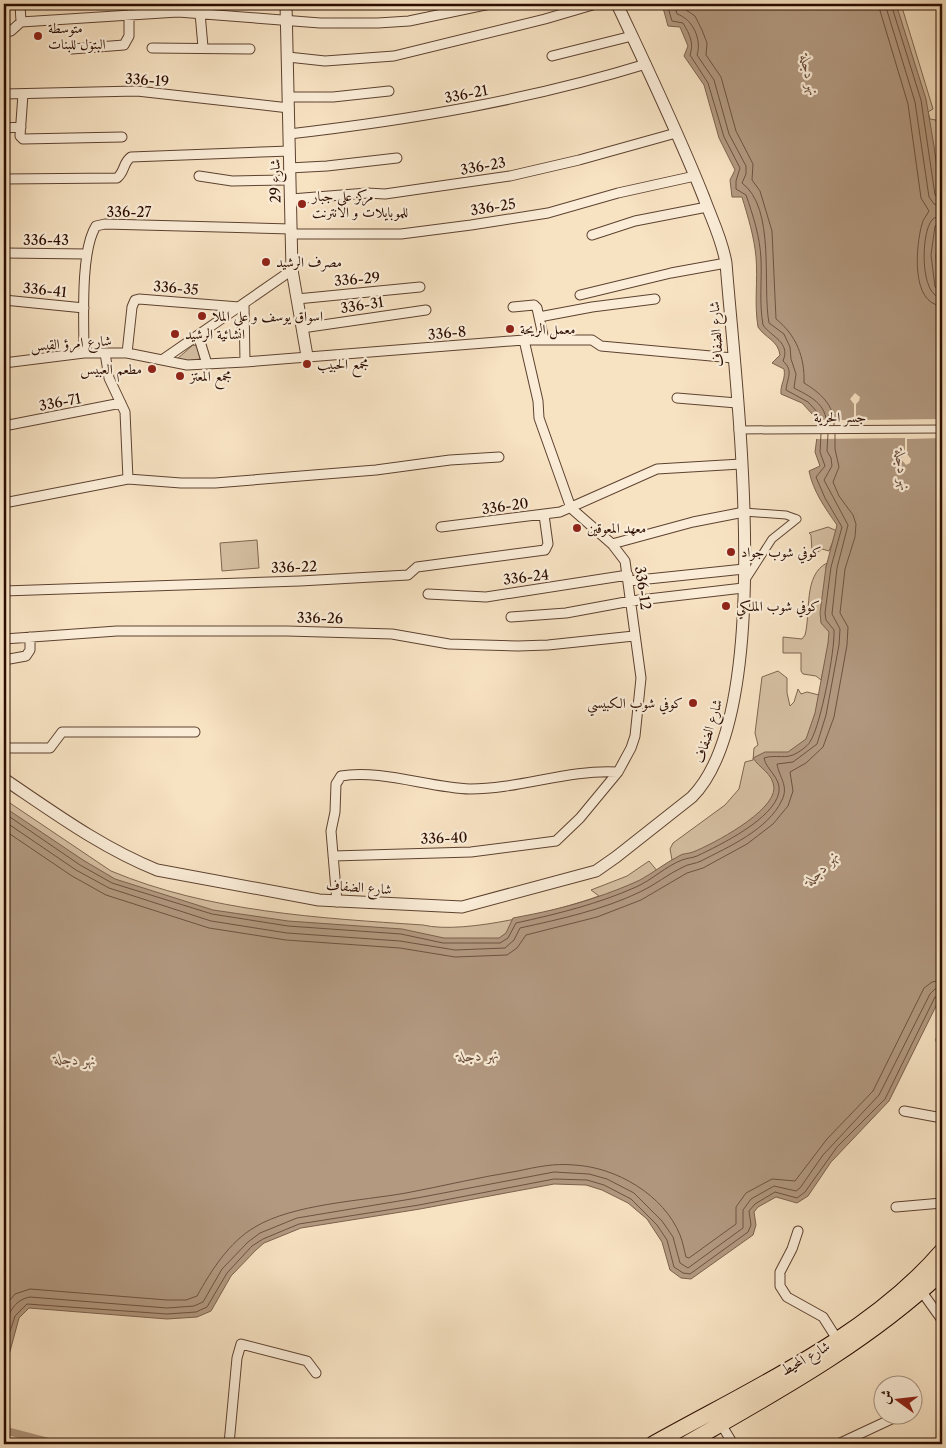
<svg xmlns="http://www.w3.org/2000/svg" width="946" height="1448" viewBox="0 0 946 1448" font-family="'Libre Caslon Text',Amiri,serif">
<rect width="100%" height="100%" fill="#f7e2c2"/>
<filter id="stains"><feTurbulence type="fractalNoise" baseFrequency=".004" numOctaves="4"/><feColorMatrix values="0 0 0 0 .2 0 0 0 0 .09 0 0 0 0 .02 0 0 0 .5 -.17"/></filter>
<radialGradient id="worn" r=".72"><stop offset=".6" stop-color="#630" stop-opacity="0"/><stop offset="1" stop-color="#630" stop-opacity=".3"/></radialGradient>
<path fill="#d4bea1" stroke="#806550" d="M885,4H901L933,109L928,112L930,119L936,120L942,172V313Z
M193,345L197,346L200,359L180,362L177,359Z
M828,527L837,531L829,551L822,549L815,554L812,552L811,535L809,533Z
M257,540L259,568L222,571L220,543Z
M827,563L826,567L839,601L821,680L816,676L803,674L801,671V653H783V637L802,639L805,635C811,613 803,575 827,563Z
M778,671L787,678V693L790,706L794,702L798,689L801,694L807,692L819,695L817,706L826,735L738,838L672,860L670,849L673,843L725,805L739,789L745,762L753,760L754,748L758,745L755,733L762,677Z
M4,799L111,871C209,912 319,918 423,925C465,935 557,911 599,896L591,890L627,876L649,861L659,873L664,884L506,933L502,942L378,938L153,902L4,816Z"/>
<path fill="#b29980" stroke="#7c614d" d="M662,4H896L926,99L934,146L942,206L936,255L937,274L942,297V994L889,1101L831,1162L808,1196L797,1203L776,1197L758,1207L754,1212L756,1225L753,1235L691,1279L681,1278L670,1270L662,1242L647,1219L628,1203L602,1190L586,1185L554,1184L420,1209L301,1228L264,1243L256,1250L231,1276L211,1311L197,1317L167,1319L29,1308L19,1318L9,1355H4V807L83,860L115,879L213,910L288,921L402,929L444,938H499L506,933L513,918C540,913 568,907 594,898C609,893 625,887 640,880C653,873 665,863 679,856C683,853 688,854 693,852C713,844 774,812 774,788C773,773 759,768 753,758L765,752H788L806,739L815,713L828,643L829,632L821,623L820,613L826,567L837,525C825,508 813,491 809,471L820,466L815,452L817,437L814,416L802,403L781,394C780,384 786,379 784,369L772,363L780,355C778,340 765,338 758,327C754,303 758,281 756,257C754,236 748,217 742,197H732L730,180L735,170L719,138L704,85L684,56L688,46L680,27L668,26Z"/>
<path fill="#f7e2c2" d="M855,393L860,397L859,401L856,404V420L942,419V438L907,439V454L911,459L910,463L906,465L901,459L905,454V438L814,439L813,420H854V404L850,399Z"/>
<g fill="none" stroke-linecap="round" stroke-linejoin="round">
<path stroke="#6e5240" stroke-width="1" d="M667,4L672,21L683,23C690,35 694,43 690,55L708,83L724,137L740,168L736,181V189L746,195C753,215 760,237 761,259C762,281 759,302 763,325C771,337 791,342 783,361C794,371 787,378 786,390L808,402L819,414L820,425
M674,4L677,14C693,19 702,40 697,55L714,80L729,134L746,166V174L742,183C776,208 762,286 769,323L784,334L790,347L791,359L796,374L794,388C809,396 828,404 826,425
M682,4L683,8L695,16L702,30L707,43L706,55L721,77L736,131L753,164L752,180L760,191L772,231L776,319C796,335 805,357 804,383C819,392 835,405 834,425
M878,4L908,104L921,198L929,211C927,215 923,219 922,224C916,245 910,304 942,306
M885,4L915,102L929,197L934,204L942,206
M891,4L921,100L935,195L942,200
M942,216C938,216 935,217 932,220C921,232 919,297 942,298
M942,222L935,226L931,255L935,287L942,292
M4,813L80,865L112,883L212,914L288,926L401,934L443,943H500L508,938L516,923C557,914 598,904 636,887C652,880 666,866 682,860C687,858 692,858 697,856C720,845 774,819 779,792C781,777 766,770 764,758C775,754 786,760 797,753C802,750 809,745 811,740C821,723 835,651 834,630L826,620L825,613L831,567L842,527L825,498L816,477L825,466L820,452L821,434
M4,821L76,870L109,888L211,921L287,933L400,941L455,950L505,948L514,940L520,928C561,919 602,910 640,892C655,885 668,874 683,867C688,864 695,864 701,861C728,847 768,830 782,800C789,786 779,777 777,764L793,762L817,744L826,715L839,645L840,629L832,614L837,568L848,525L824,480L832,466L831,458L827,451L828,434
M4,830L72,876L106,895L209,928L286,940L400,948L455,957L507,955L517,948L526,935L597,917L641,900L687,873L703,868L747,844L773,824L788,806L793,791L790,772L806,763L823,747L834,717L847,645L848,627L840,613L845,569L855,537L856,524L853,515L839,496L833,482L839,467L835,449V434
M4,1307L15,1294L30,1289L167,1300H186L197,1296C211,1271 229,1242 255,1227C293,1204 361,1201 406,1193C443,1186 480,1177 518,1171C536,1167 555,1163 574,1165C616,1167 664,1195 680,1235C683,1242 684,1250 686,1257L689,1258L736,1224V1207L746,1193L772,1179L795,1181L827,1139L873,1091L924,988L932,982L942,980
M4,1329C8,1315 13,1300 30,1297L167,1308L194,1306L203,1302L222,1269L248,1242L260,1233L297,1218L417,1198L554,1172L589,1174L607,1179L634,1193L662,1221L673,1237L680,1263L688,1268L743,1228V1210L751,1199L774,1186L796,1191L800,1188L823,1155L879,1095L930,994L935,989L942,987
M4,1350L15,1316L27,1304L167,1314L196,1312L207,1307L227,1273L252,1246L263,1239L299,1224L419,1205L554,1179L587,1180L604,1185L631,1199L657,1225L667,1240L674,1267L683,1273L690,1274L748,1232L751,1225L749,1211L755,1204L775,1192L797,1198L805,1192L837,1147L885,1099L935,997L942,994"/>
<path stroke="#b29980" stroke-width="8" d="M4,1408L7,1431L57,1444"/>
<defs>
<path id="pedestrian" d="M738,430L942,429
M744,512L786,515L797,519
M745,581L772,539L797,519"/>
<path id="minor" d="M20,4L21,22
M200,13L203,47
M4,32L11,31L21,22L178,12L320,23H378L409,21L490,4
M152,48L250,49
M72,49L124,45L129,36V15
M552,56L632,36
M288,57L325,61L394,56L545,19L596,4
M4,94L137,91L289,108
M23,94L20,136L23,139L122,137
M288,97H333L389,91
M4,128L21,127
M289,134C410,120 529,100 646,64
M289,168L327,166L397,158
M199,176L232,181L289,180
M4,179L117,178C125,172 123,162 131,157L290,151
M291,199L367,193L385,194L510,176L579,160L676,133
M291,234H401L471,225L548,213L618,193L695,176
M592,235L635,221L707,207
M4,253L87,254
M580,295L671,273L726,263
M297,299L420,287
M4,300L84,308
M244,304L245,362
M513,307L534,305L537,308L544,340
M539,317L592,307L655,299
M302,328L426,310
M198,335L207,364
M84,353C84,322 80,251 96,226L105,224L291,229
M105,353L109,378L125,412L128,479
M127,353L132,307L135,300L139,299L239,307
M162,360L187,365L245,362L524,340H592L601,346L733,358
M4,363L84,353H127L162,360L292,270
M4,394L5,425
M677,398L737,403
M4,426L121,403
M4,503L128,479L181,483H215L376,470L450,460L499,457
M441,527L560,512L657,469L741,464
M612,544L693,522L744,512
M629,581L744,569
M4,591L300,581L408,575L417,567L545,550L548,544L544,515
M428,594L486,597L628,575
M511,617L566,613L631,601L743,588
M4,639L117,631H287L392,634L449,644L518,646L548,645L634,636
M4,660L26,656L30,650V637
M4,748H50L62,732H195
M333,856L471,852L556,841L580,818L618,772L631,748L635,736L641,678L625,561L612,544L571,508L539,418L538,401L524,340
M337,902L331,831L335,812L336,784L341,776C380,769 431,788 470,789C520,789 568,769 618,772
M941,1040H942
M904,1111L942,1118
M896,1207L942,1203
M798,1231L792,1249L780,1272V1286L787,1297L823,1317L837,1339
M922,1292L942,1320
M721,1424L733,1444
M229,1444L237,1358L241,1344L307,1361L316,1373
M838,1444L898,1416"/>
<path id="tertiary" d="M286,4L292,270L307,356
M4,779C53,812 102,848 157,870L319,900L462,907L596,871L616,857L692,797C778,710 735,382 726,263C722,239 712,220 704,198C678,132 647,68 617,4"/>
<path id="primary" d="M653,1444C751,1389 868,1337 942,1251
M686,1444C775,1393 867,1343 942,1272"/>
</defs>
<use href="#pedestrian" stroke="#5e4230" stroke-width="9"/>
<use href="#minor" stroke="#5e4230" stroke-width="11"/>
<use href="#tertiary" stroke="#5e4230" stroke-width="13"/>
<use href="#primary" stroke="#2b0c00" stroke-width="17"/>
<use href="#pedestrian" stroke="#faecd7" stroke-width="7"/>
<use href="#minor" stroke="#faecd7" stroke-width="9"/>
<use href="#tertiary" stroke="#faecd7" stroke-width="11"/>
<use href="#primary" stroke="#f7e2c2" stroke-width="15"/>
</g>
<g fill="#8f2418" stroke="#faecd7" stroke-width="2">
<circle cx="38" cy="36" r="5"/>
<circle cx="302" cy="204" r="5"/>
<circle cx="266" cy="262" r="5"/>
<circle cx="202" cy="316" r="5"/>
<circle cx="510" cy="329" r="5"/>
<circle cx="175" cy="334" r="5"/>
<circle cx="307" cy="364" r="5"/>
<circle cx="152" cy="369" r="5"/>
<circle cx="180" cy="376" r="5"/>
<circle cx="577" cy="528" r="5"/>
<circle cx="731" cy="552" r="5"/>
<circle cx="726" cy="606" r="5"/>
<circle cx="693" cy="703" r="5"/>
</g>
<g text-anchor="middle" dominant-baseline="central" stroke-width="4.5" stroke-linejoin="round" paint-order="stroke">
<g font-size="14" fill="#2b0c00" stroke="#faecd7" text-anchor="start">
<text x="48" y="28">متوسطة<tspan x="48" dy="16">البتول للبنات</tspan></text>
<text x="312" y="196">مركز علي جبار<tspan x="312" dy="16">للموبايلات و الانترنت</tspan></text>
<text x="276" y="262">مصرف الرشيد</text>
<text x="212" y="316">اسواق يوسف و علي الملا</text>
<text x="520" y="329">معمل الريحة</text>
<text x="185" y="334">انشائية الرشيد</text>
<text x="317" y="364">مجمع الحبيب</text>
<text x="142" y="369" text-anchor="end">مطعم العبيس</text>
<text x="190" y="376">مجمع المعتز</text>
<text x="587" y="528">معهد المعوقين</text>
<text x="741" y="552">كوفي شوب جواد</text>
<text x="736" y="606">كوفي شوب الملكي</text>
<text x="683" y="703" text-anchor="end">كوفي شوب الكبيسي</text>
</g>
<g font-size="14" fill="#2b0c00" stroke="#faecd7">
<text transform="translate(147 80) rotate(4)">336-19</text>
<text transform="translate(466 94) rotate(-11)">336-21</text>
<text transform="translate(483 166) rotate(-10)">336-23</text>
<text transform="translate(275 181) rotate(-91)">شارع 29</text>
<text transform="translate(493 207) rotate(-9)">336-25</text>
<text x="129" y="212">336-27</text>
<text x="46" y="240">336-43</text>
<text transform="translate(357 279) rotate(-5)">336-29</text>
<text transform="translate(176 288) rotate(5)">336-35</text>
<text transform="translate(45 290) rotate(6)">336-41</text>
<text transform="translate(362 305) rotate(-9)">336-31</text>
<text transform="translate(447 333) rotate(-5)">336-8</text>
<text transform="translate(716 334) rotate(-94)">شارع الضفاف</text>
<text transform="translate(71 343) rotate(-4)">شارع امرؤ القيس</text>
<text transform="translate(60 402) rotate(-11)">336-71</text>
<text x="840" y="417">جسر الحرية</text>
<text transform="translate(505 506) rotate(-8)">336-20</text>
<text transform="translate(294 567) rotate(-2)">336-22</text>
<text transform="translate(526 577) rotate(-7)">336-24</text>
<text transform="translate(643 588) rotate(82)">336-12</text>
<text transform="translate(320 618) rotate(1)">336-26</text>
<text transform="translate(708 731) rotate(-73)">شارع الضفاف</text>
<text transform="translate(444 838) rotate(-2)">336-40</text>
<text transform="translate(359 887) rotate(4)">شارع الضفاف</text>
<text transform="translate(805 1358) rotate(-30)">شارع المحيط</text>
</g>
<g font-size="15" font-style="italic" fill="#684b3a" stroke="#faecd7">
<text transform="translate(810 75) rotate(77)">نهر دجلة</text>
<text transform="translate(903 470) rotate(82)">نهر دجلة</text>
<text transform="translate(821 868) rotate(-47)">نهر دجلة</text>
<text transform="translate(478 1055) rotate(-4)">نهر دجلة</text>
<text transform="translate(75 1059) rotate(2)">نهر دجلة</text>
</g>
</g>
<rect width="946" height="1448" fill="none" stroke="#f7e2c2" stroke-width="20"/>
<rect x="5" y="5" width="936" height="1438" fill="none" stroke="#2b0c00" stroke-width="2.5"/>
<rect x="10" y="10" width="926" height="1428" fill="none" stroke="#2b0c00"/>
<g transform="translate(898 1400) rotate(285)"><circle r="24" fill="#faecd7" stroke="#a79281"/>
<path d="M0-4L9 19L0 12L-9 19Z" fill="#8f2418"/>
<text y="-8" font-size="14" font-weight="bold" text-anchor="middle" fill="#2b0c00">ش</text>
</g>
<rect width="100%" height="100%" filter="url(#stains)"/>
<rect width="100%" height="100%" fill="url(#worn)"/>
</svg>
